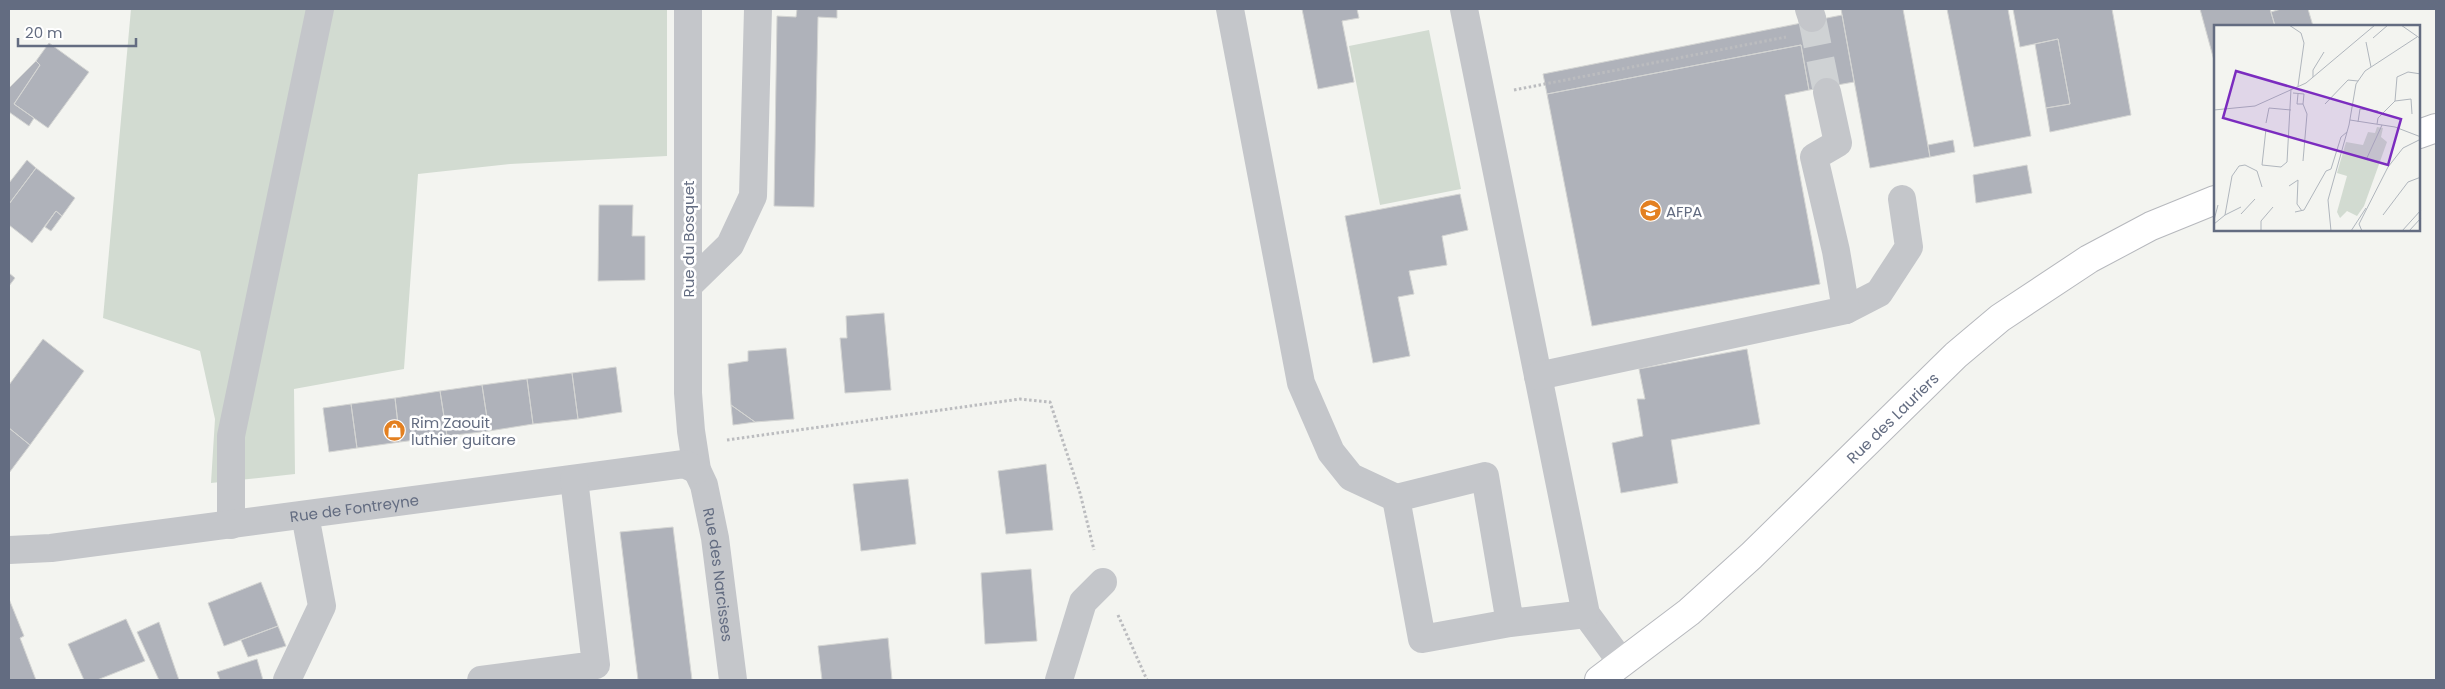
<svg xmlns="http://www.w3.org/2000/svg" width="2445" height="689" viewBox="0 0 2445 689" font-family="Poppins,sans-serif">
<rect width="100%" height="100%" fill="#f3f4f0"/>
<path fill="#d2dbd1" d="M131,9H667V156L510,164L418,174L404,369L294,389L295,474L211,483L215,419L200,351L103,318Z
M1429,30L1461,189L1380,205L1349,46Z"/>
<path fill="#afb2ba" stroke="#d4d5d3" d="M797,9H837V18L818,17L814,207L774,206L777,16L796,17Z
M1302,9H1357L1359,18L1342,21L1354,82L1318,89Z
M1841,9H1903L1930,157L1870,168Z
M1947,9H2008L2031,136L1974,147Z
M2013,9H2112L2131,115L2050,132L2046,108L2070,104L2058,39L2020,47Z
M2200,9H2270L2275,26H2215V64Z
M2281,9H2308L2313,26H2275L2271,12Z
M1842,15L1854,82L1809,90L1801,45L1547,94L1543,74Z
M2058,39L2070,104L2046,108L2035,44Z
M49,43L89,72L48,128L14,104L40,65L36,61Z
M1801,45L1809,90L1785,95L1820,284L1592,326L1547,94Z
M36,61L40,65L14,104L34,118L29,126L9,112V88Z
M1953,140L1955,152L1930,157L1928,145Z
M27,160L36,168L9,204V183Z
M2027,165L2032,193L1976,203L1973,175Z
M36,168L75,198L62,216L56,211L32,243L9,225V204Z
M1460,194L1468,230L1442,236L1447,265L1409,271L1414,294L1398,297L1410,356L1373,363L1345,216Z
M599,205H633L632,236H645V280L598,281Z
M56,211L62,216L51,231L45,227Z
M9,273L15,278L9,286Z
M884,313L891,390L845,393L840,338H847L846,316Z
M43,339L84,371L30,445L9,428V385Z
M786,348L794,419L755,422L731,405L728,364L748,361V351Z
M1747,349L1760,424L1671,440L1678,483L1621,493L1612,443L1643,436L1637,399H1645L1639,369Z
M616,367L622,412L578,419L572,373Z
M572,373L578,419L533,424L527,379Z
M527,379L533,424L489,431L482,385Z
M482,385L489,431L447,436L440,391Z
M440,391L447,436L400,442L395,398Z
M395,398L400,442L357,448L351,404Z
M351,404L357,448L329,452L323,408Z
M731,405L755,422L733,425Z
M9,428L30,445L9,473Z
M1046,464L1053,530L1006,534L998,471Z
M908,479L916,544L861,551L853,484Z
M673,527L692,680H638L620,532Z
M1031,569L1037,641L985,644L981,573Z
M261,582L278,626L224,646L208,603Z
M9,599L24,636L20,638L36,680H9Z
M126,619L145,661L97,680H84L68,644Z
M159,622L179,680H159L137,632Z
M278,626L286,646L248,657L241,640Z
M888,638L892,680H822L818,646Z
M257,659L263,680H220L217,672Z"/>
<g fill="none" stroke-linecap="round" stroke-linejoin="round">
<path stroke="#cfd2d4" stroke-width="28" stroke-dasharray="28 14" stroke-linecap="butt" d="M1812,18L1827,92"/>
<defs>
<g id="major">
<path d="M2419,134L2436,128"/>
<path id="s3" d="M1599,680L1689,612L1751,556L1956,355L2000,318L2089,259L2151,226L2215,200"/>
</g>
</defs>
<use href="#major" stroke="#b6b8bd" stroke-width="30"/>
<path stroke="#bbbcbf" stroke-width="3" stroke-dasharray="2.5 2.5" stroke-linecap="butt" d="M1514,90L1786,37
M727,440L1020,399L1050,402L1080,493L1094,550
M1118,615L1147,680"/>
<g stroke="#c4c6ca" stroke-width="28">
<path id="s1" d="M688,9V393L691,431L697,470L704,485L715,538L733,680"/>
<path d="M1230,9L1301,383L1331,452L1351,477L1396,498"/>
<path d="M1464,9L1586,614L1622,663"/>
<path d="M1809,9L1812,18"/>
<path d="M688,286L730,245L753,196L758,9"/>
<path d="M1846,310L1879,293L1909,247L1902,199"/>
<path d="M1538,376L1846,310L1836,251L1814,157L1838,143L1827,92"/>
<path d="M231,525V436L320,9"/>
<path id="s2" d="M9,550L51,548L684,464L697,470"/>
<path d="M1510,623L1485,476L1396,498L1422,639L1510,623L1586,614"/>
<path d="M287,680L322,606L305,515"/>
<path d="M481,680L596,665L574,479"/>
<path d="M1059,680L1083,602L1103,582"/>
</g>
<use href="#major" stroke="#fff" stroke-width="28"/>
</g>
<defs>
<symbol id="school-disc" viewBox="-11 -11 22 22"><circle r="9.5" fill="#e38021" stroke="#fff"/><path d="M0-5L7-2L0 1L-7-2ZM-4 1L0 2.5L4 1V4Q0 6-4 4Z" fill="#fff"/></symbol>
<symbol id="shop-disc" viewBox="-11 -11 22 22"><circle r="9.5" fill="#e38021" stroke="#fff"/><path d="M-5-2.5h2.3a2.7 3.5 0 0 1 5.4 0H5L5.5 6h-11ZM-1.5-2.5h3a1.5 2.3 0 0 0-3 0Z" fill="#fff"/></symbol>
</defs>
<g fill-rule="evenodd">
<use href="#school-disc" x="1638" y="198" width="25" height="25"/>
<use href="#shop-disc" x="382" y="418" width="25" height="25"/>
</g>
<g text-anchor="middle" dominant-baseline="central" stroke-width="5" stroke-linejoin="round" paint-order="stroke">
<g font-size="15" fill="#636c81" stroke="#fff" text-anchor="start">
<text x="1666" y="211">AFPA</text>
<text x="411" y="422">Rim Zaouit<tspan x="411" dy="17">luthier guitare</tspan></text>
</g>
<g font-size="15" fill="#636c81" stroke="#fff">
<text transform="translate(688 239) rotate(-90)">Rue du Bosquet</text>
<text stroke="none"><textPath href="#s3" startOffset="394">Rue des Lauriers</textPath></text>
<text stroke="none"><textPath href="#s2" startOffset="348">Rue de Fontreyne</textPath></text>
<text stroke="none"><textPath href="#s1" startOffset="569">Rue des Narcisses</textPath></text>
</g>
</g>
<g transform="translate(2214 25)">
<rect width="206" height="206" fill="#f3f4f0"/>
<path d="M163,102L169,103L167,112L173,117L150,181L143,191L133,186L126,193L123,187L133,151L123,148L132,117L149,120L154,107L161,108Z" fill="#d2dbd1"/>
<path fill="none" stroke="#b0b6bd" stroke-width="1" d="M75,0L87,8L90,18L84,61M187,0L207,14M159,13L174,0M152,17L157,42M99,52V45L110,27M79,68L90,69L89,79H83L84,69M181,76L197,74L198,89M111,79L134,55L144,56M0,85L41,81L92,58L161,0M136,95L181,102L207,112M144,97L146,84L164,86M52,98L55,83L77,85M163,99L164,93L181,76L183,52L194,47L207,49M52,104L48,140L67,142L73,137L77,64M152,135L168,100M89,136L93,89L89,79M75,161L84,155L83,179L88,186M81,187L90,185L112,146L117,144L127,112L133,107M27,189L41,174M11,190L27,182M169,190L194,157L207,152M0,195L4,180M0,199L11,190L18,151L25,141L31,140L43,146L48,162M47,206V196L59,182M117,206L114,175L135,100L142,59L151,46L203,12M137,206L152,183M148,206L145,199L174,142L189,123L207,114M188,206L207,185M195,206L207,193"/>
<path fill="#7b2cbf" fill-opacity="0.15" stroke="#7b2cbf" stroke-width="2.5" d="M22,46L187,94L174,140L9,93Z"/>
<rect width="206" height="206" fill="none" stroke="#636c81" stroke-width="2.5"/>
</g>
<rect width="2445" height="689" fill="none" stroke="#636c81" stroke-width="20"/>
<path d="M18 38v8h118v-8" fill="none" stroke="#636c81" stroke-width="2.5"/>
<text x="25" y="38" font-size="15" fill="#636c81" stroke="#ffffff" stroke-width="4" paint-order="stroke">20 m</text>
</svg>
